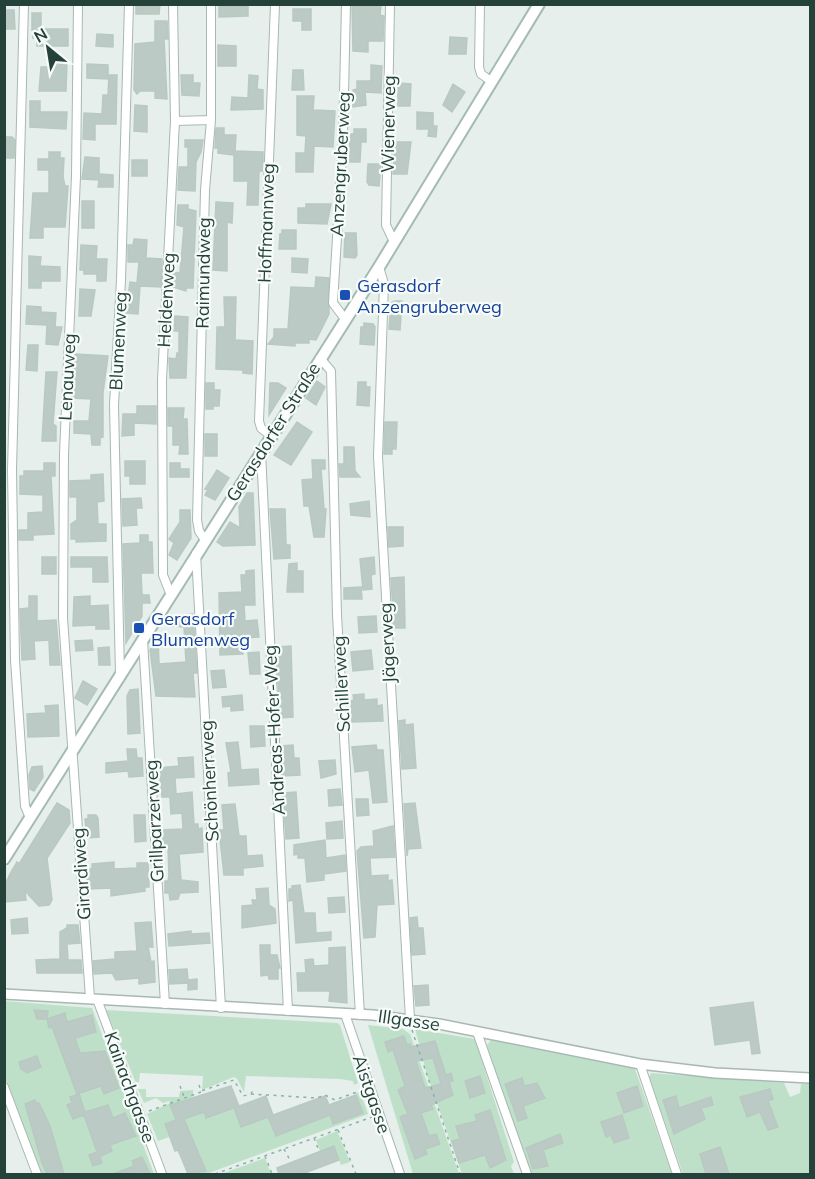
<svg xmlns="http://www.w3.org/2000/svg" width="815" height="1179" viewBox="0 0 815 1179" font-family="Mulish,sans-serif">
<rect width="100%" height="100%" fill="#e6efeb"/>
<path fill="#bfe0c8" d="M4,1001L92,1008L154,1174H38L5,1078Z
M106,1010L337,1023L340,1025L358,1083L354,1085L353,1081L340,1079L246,1076L244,1092L237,1079L234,1077L202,1090L203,1076L140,1073L139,1082L136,1083Z
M368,1025L403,1029L410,1034L459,1174H413Z
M415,1029L475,1039L514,1162L511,1166L514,1174H462L427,1075Z
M491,1040L635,1069L672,1174H529L487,1045Z
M651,1073L784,1083L790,1097L800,1093L801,1084H810V1174H683L649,1077Z
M138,1089H146V1097H179L180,1091L193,1090V1097L170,1105L176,1120L165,1125L169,1137L158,1141L147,1114L170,1103L169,1101L163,1103L156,1098L144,1103Z
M360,1092L368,1114L206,1174H196L206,1170L184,1119L204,1112L234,1108L241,1127L268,1117L276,1136L330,1115L333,1123L362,1112L356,1093Z
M337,1131L350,1162L341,1165L334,1146L320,1151L316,1140Z
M265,1158L271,1174H221Z"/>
<path fill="#bbcac4" stroke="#b8c9c2" stroke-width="1.5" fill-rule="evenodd" d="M136,4H160L159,14H136Z
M219,4H248V16L219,17Z
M352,4L381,5L380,15L384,16L383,41H368V52L353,51Z
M293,9H311V30H302V21H293Z
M4,10H14L15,29H6Z
M32,13H41V29H68V46H37V38H33L32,30Z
M155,21H167L168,39H164L167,99L155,98V91H140L137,94L134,90L135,44L155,42Z
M97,34L113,35V47L96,46Z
M450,37L467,38L466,54H449Z
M218,45L236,46V66H218Z
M51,60L67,61L66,91H39L41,67H51Z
M87,64L108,65V79L87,78Z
M371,65L382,66L381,93L365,92L366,105L353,107V90L357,89V81H371Z
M293,70H303L304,90H292Z
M109,75H117L116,124H95V140L83,139L84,113L102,114L103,95H108Z
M181,75H193V83H200L199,96L182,95Z
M249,75L258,76L257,89L263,90V109L231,110L232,97L248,98Z
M398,83L411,84L410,106H398Z
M453,84L465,92L452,112L443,105Z
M297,96H314L313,110L335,111L333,147L314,146L313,172H296V153H305L306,136L297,135Z
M30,101H40V112H67L66,129L30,127Z
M135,105L147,106V132L134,131Z
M417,112L433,113V126H437L436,137L428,136L429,129H417Z
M216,128H224V135H236L235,151L263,152V171H259L258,205H247L248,181H234V155L218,153V148H215Z
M354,129H366V142H361L360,162H349L350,134H354Z
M4,137H12L15,140L14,158H4Z
M185,140H203L201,152L196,162L195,191L178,190L179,167H188V147H185Z
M395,142H411L407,174H393Z
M49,152H60V158H64L63,177L65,186H68L65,227H43V238H30L33,193H49V170H38V159H49Z
M85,157L99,158V174L113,175V187H98L99,180L82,179Z
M132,160H147V176H132Z
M368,164H381L379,186L369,185L367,182Z
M82,201H94V228H82Z
M216,202L233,203L232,223L227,222V271L213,270Z
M306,204H331L327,224L298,223V208H306Z
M178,205H188V209L196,211L193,288H186V291L173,287V272L180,273L184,227L177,225Z
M282,230H296V249H279L280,234H282Z
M345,233H356L357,255L355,258L344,257Z
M134,239L147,240L146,258L162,259L161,287L140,286L138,314L126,313L130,282L137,283L139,262H128V245H133Z
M81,245L97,246L96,259H107L106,281H97V274H84V270H80Z
M29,256L41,257L40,266L60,267V281H41V288H29Z
M292,258L308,259L307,273L292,272Z
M316,277L329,278V314L316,340L309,339V343H295V346L268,344L274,337V329H288L291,287L315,288Z
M80,289L95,290L91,316H79Z
M224,297H236L235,340L253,341L252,374L243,373V370L216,369L217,327H225Z
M395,301H402L400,330L389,329L391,303Z
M27,306L41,307V312L56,313L55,327H62L58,345L46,344L47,325L26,324Z
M175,316L188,317L186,378H170L169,358L176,359L177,353H179V331H174Z
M364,323L373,324L375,327L374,345L360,344L361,327H364Z
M28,345H38L37,371L26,370Z
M75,354L108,356L103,393V437L100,438V445H92L91,434L74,433V421H89L91,399L73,398Z
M46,372H57L53,424L56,426V441H42Z
M317,381L325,387L316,405L306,398Z
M358,382H366V387H370L369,406L357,405Z
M206,383H214V390H220L219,406H213V409H206Z
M270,383H278L286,388L269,415Z
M137,406H156V424L134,423V435L122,436L123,414H137Z
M168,408H184L183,419H187L188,454H179L180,445H173V426H168Z
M297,422L312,432L291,465L274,455Z
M385,422H397L396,449H392V454H384Z
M205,434H217V456H205Z
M344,447H354L355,471L360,477H340L339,464H344Z
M312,460H325V469H321L324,509H326L324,537H314L309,506H304L302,480L313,479Z
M125,461H145V484H130V476H125Z
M44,463H55V476H51L54,534L33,535V540H19V530H28V513L43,512V495L20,494V476H24V471H44Z
M170,463H180V469H189V477H170Z
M217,470L229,478L215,500L205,495L208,490L205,489Z
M103,474L104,501L97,502L98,524H106V541L76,542V539H71V524L77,520V497H70V481L91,480V475Z
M247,493H253L255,545L223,546L217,542L230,522L240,528L239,507Z
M141,498L142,508H136L137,525L123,526L122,499Z
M369,501L370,517L351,515L350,504Z
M270,509H285L286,545H290V558L274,559Z
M180,510H190L191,538L177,560L169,555L174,543L169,539L180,522Z
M388,527H403V546L389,547Z
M140,535H148V542H152L153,573H141L142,595H149L150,603H142V616L126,643L123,544L140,543Z
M42,557H56V574H42Z
M71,557H107L108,582H93V567H71Z
M374,557L375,574L371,575L372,589L363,590L360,559Z
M297,563V571H303V592H287L289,564Z
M254,570L255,605H244L245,621L257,620L259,637L242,638L243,654L220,655L219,593L242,592L241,575H246V571Z
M404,577L405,628H394L391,578Z
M361,587L362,599H344V588Z
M29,596H37V621L56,620L60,665H50L49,640L34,641L35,659L22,660L20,609L29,608Z
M90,596V606L108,605L109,629H96V625L73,626L74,597Z
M193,614L197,673H193L195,697L156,696L150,650L158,637L159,664L186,662L184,627L172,626L171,616Z
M376,616L377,632L359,633L358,617Z
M92,640L93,650L76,651L75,641Z
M291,646L293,717L280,718L276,647Z
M109,647L110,665H99L98,648Z
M371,650L373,669L353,671L351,652Z
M259,652L260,674H250L248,653Z
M224,670L226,687L213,688L211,671Z
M83,681L97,689L87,705L75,698Z
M138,689L140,733L128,734L127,696L130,690Z
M364,694V700L377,699V706L382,705L383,721L352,722L351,701L354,700L353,695Z
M242,695L243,710L231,711V706L223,707L222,697Z
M58,705L59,736L28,737L27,714L46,713L45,706Z
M405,720V725L413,724L416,768L402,769L399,721Z
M250,726H264L265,746L251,747Z
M238,742L241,770L258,769L259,784L229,786L228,773L231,772L226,743Z
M293,745L294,758H299L300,775L283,776L281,746Z
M376,745L377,750H383L387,802L373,803L369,770L355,772L352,747Z
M127,749H136L137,758H142L143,776L129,777L128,771L106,773V763L128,761Z
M193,757L194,777L175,778L176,794L192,792L194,824H198V829L202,828L203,852L179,854L181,880L198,882V892L180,893L178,899L170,900L169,893H165V881H168L169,876L168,847H163L162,830L183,829L182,813L171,814L170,797H162L159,768L179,766L178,758Z
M335,760L336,774L321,778L319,761Z
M42,766L43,777L34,791L30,789L29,775L32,767Z
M340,789L342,805L329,806L328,790Z
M296,792L299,838L286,839L283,793Z
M356,799H368L369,815L357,816Z
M57,803L69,810L70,823L47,858L52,900L49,905L39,906L25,891L26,900L5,902L4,887L10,874L17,862L19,864Z
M415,803L421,848L408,849L407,856L404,804Z
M235,804L239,836H246L247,856L262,855L263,866L243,868V875H224L219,830H224L222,805Z
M88,815H96L98,818L99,837L87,838L85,819H88Z
M134,815H145L146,841L135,842Z
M342,821L343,838L327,839L326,823Z
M393,826L395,857L370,858L371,876L388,875V881L392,880L394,904L377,905L375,937L364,938L357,851L361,847L374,846L373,831Z
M325,840L326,858L345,855L346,871L324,874V880L307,882L305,858H298V854L294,855V845Z
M114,862V869L137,868V863H148L149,887H145V891L111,896V888L88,889L87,869H92V864Z
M300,885L304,913H315L316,933L331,932V940L296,943L293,900L289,901V889H292V886Z
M268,888L269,905L275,909L276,923L242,928V906L253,905L252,900H257L256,889Z
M344,897L345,912L329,913L328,898Z
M417,917L418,928H423L425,954L412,955L410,918Z
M27,918L28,933L12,934L11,920Z
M151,922L153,947H148L151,962L154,961L155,982L139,984V978L116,980L112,973L94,974L93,961L115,959V952L137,951L135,923Z
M67,925H78L80,943L67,944L68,960H81L82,973H37L36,960L60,959V932L67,928Z
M191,931V934L209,933L210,943L169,946L168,934Z
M260,945H270V955H277L280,968H278V979H269L268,975L261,976Z
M345,947L347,1003L329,1001L330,991H298L297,973H306L305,960L313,959L314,966L329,965V948Z
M187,969L188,980L197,979V989L188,990V983L170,984L169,970Z
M428,985L429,1005L416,1006L414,986Z
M753,1002L760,1053L752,1054L750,1040L715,1045L710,1008Z
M34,1010L48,1011L47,1019L65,1013L67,1022L92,1015L96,1032L75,1038L80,1053L105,1051L119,1088L104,1094L101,1086L77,1094L52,1027L49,1028L47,1019H37Z
M404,1036L407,1045L410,1044L411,1047L435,1041L446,1075L451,1073L453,1081L449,1082L453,1095L431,1105L433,1109L421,1113L429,1136L436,1134L440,1144L425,1149L427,1154L415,1159L400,1117L408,1114L398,1090L405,1086L393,1050L388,1052L385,1042ZM433,1058L441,1084L425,1088L416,1061Z
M37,1056L41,1067L27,1073L21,1069L19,1062Z
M480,1076L485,1093L470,1098L465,1081Z
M522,1078L524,1086L537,1083L545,1098L523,1106L527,1118L518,1121L505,1084Z
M231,1086L239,1106L206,1118L204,1112L184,1119L206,1171L188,1174L181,1157L178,1150L175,1151L165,1124L176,1120L170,1105Z
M637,1086L643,1106L624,1113L617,1093Z
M770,1089L773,1099L768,1101L778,1127L768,1130L760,1112L747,1117L740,1097Z
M79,1094L85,1112L108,1105L113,1118L125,1113L136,1136L110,1145L112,1151L100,1156L102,1163L93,1166L89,1155L97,1152L84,1115L73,1119L67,1105L72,1103L70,1097Z
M356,1095L363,1113L333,1124L330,1115L276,1136L268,1117L325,1096L329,1105Z
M266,1096L273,1115L241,1127L234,1108Z
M676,1096L679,1108L711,1097L713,1105L701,1108L705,1119L674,1134L663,1100Z
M35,1100L37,1104L39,1103L50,1126L64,1174H47L42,1163L25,1104Z
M490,1110L506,1160L490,1168L485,1155L459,1163L452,1141L460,1139L456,1126L477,1121L475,1115Z
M622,1115L629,1138L614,1143L611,1135L606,1137L601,1122Z
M560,1134L563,1143L543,1150L548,1166L533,1169L526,1148Z
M334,1146L339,1160L302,1174H279L277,1168Z
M720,1147L729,1174H706L700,1154Z
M142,1157L150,1174H113L134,1166L132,1161Z"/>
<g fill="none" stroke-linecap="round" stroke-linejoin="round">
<defs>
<path id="minor" d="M24,4L12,470L15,660L25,806L30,818
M78,4L76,176L64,454L63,618L90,998
M390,4L386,225L394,242
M480,4L479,67L481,74L491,81
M175,121L211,120
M379,267L384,284L378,456L410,1019
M345,319L333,303L343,139L346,4
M320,358L331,371L337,615L360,1015
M270,435L261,428L259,421L275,4
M261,452L288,1011
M205,540L199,531L197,520L205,190L211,120V4
M196,554L221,1008
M170,593L163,575L162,380L175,121L173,4
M143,640L165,1004
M120,675L114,405L121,280L129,4
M97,999L162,1174
M345,1014L400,1174
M477,1032L527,1174
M640,1064L677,1174
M4,1087L37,1174"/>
<path id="tertiary" d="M4,994L373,1015L439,1024L640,1064L715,1073L810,1078"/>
<path id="secondary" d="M4,859L379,267L539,4"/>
</defs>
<use href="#minor" stroke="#a8b8b2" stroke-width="10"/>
<use href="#tertiary" stroke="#a8b8b2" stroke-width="12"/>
<use href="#secondary" stroke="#a4bbb3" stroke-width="14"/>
<path stroke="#86b3a5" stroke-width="1.5" stroke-dasharray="3 4.5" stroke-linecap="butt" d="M412,1030L460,1174
M199,1085L201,1091L234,1080L243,1096L251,1094L254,1088
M180,1086L184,1097
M251,1094L317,1098L325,1095L335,1100L360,1091
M149,1111L201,1092
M338,1130L356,1174
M314,1138L319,1151
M284,1149L291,1162
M265,1156L272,1174
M215,1174L372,1117"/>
<use href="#minor" stroke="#fff" stroke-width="8"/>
<use href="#tertiary" stroke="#fff" stroke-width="9"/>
<use href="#secondary" stroke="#fff" stroke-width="10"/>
</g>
<g fill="#1a4fb4" stroke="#f7fbf9" stroke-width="2">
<rect x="339" y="289" width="12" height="12" rx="3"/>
<rect x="133" y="622" width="12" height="12" rx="3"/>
</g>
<g text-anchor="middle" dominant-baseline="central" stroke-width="4.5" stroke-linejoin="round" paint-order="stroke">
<g font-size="18" fill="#24423a" stroke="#f7fbf9">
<text transform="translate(388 124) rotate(-89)">Wienerweg</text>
<text transform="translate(340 164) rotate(-87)">Anzengruberweg</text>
<text transform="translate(266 223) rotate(-88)">Hoffmannweg</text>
<text transform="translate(203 273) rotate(-89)">Raimundweg</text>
<text transform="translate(166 300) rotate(-87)">Heldenweg</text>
<text transform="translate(118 341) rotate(-87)">Blumenweg</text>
<text transform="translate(67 377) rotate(-87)">Lenauweg</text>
<text transform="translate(273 432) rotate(-58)">Gerasdorfer Straße</text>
<text transform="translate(387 643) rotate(-93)">Jägerweg</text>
<text transform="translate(341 684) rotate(-93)">Schillerweg</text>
<text transform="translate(274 730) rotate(-93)">Andreas-Hofer-Weg</text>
<text transform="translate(209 781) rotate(-93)">Schönherrweg</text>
<text transform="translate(154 821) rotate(-93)">Grillparzerweg</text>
<text transform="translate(81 874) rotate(-94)">Girardiweg</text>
<text transform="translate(409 1020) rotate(8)">Illgasse</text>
<text transform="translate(130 1087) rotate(70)">Kainachgasse</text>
<text transform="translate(372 1094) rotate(71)">Aistgasse</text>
</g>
<g font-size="18" fill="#164399" stroke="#f7fbf9" text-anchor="start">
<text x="357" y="285">Gerasdorf<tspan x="357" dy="21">Anzengruberweg</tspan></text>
<text x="151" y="618">Gerasdorf<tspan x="151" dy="21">Blumenweg</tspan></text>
</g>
</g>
<rect width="815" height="1179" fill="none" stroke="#24423a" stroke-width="12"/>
<g transform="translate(48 48) rotate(330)" stroke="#f7fbf9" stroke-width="4.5" paint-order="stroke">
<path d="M0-4.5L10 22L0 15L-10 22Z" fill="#24423a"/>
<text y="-9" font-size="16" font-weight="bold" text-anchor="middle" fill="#24423a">N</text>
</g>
</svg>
